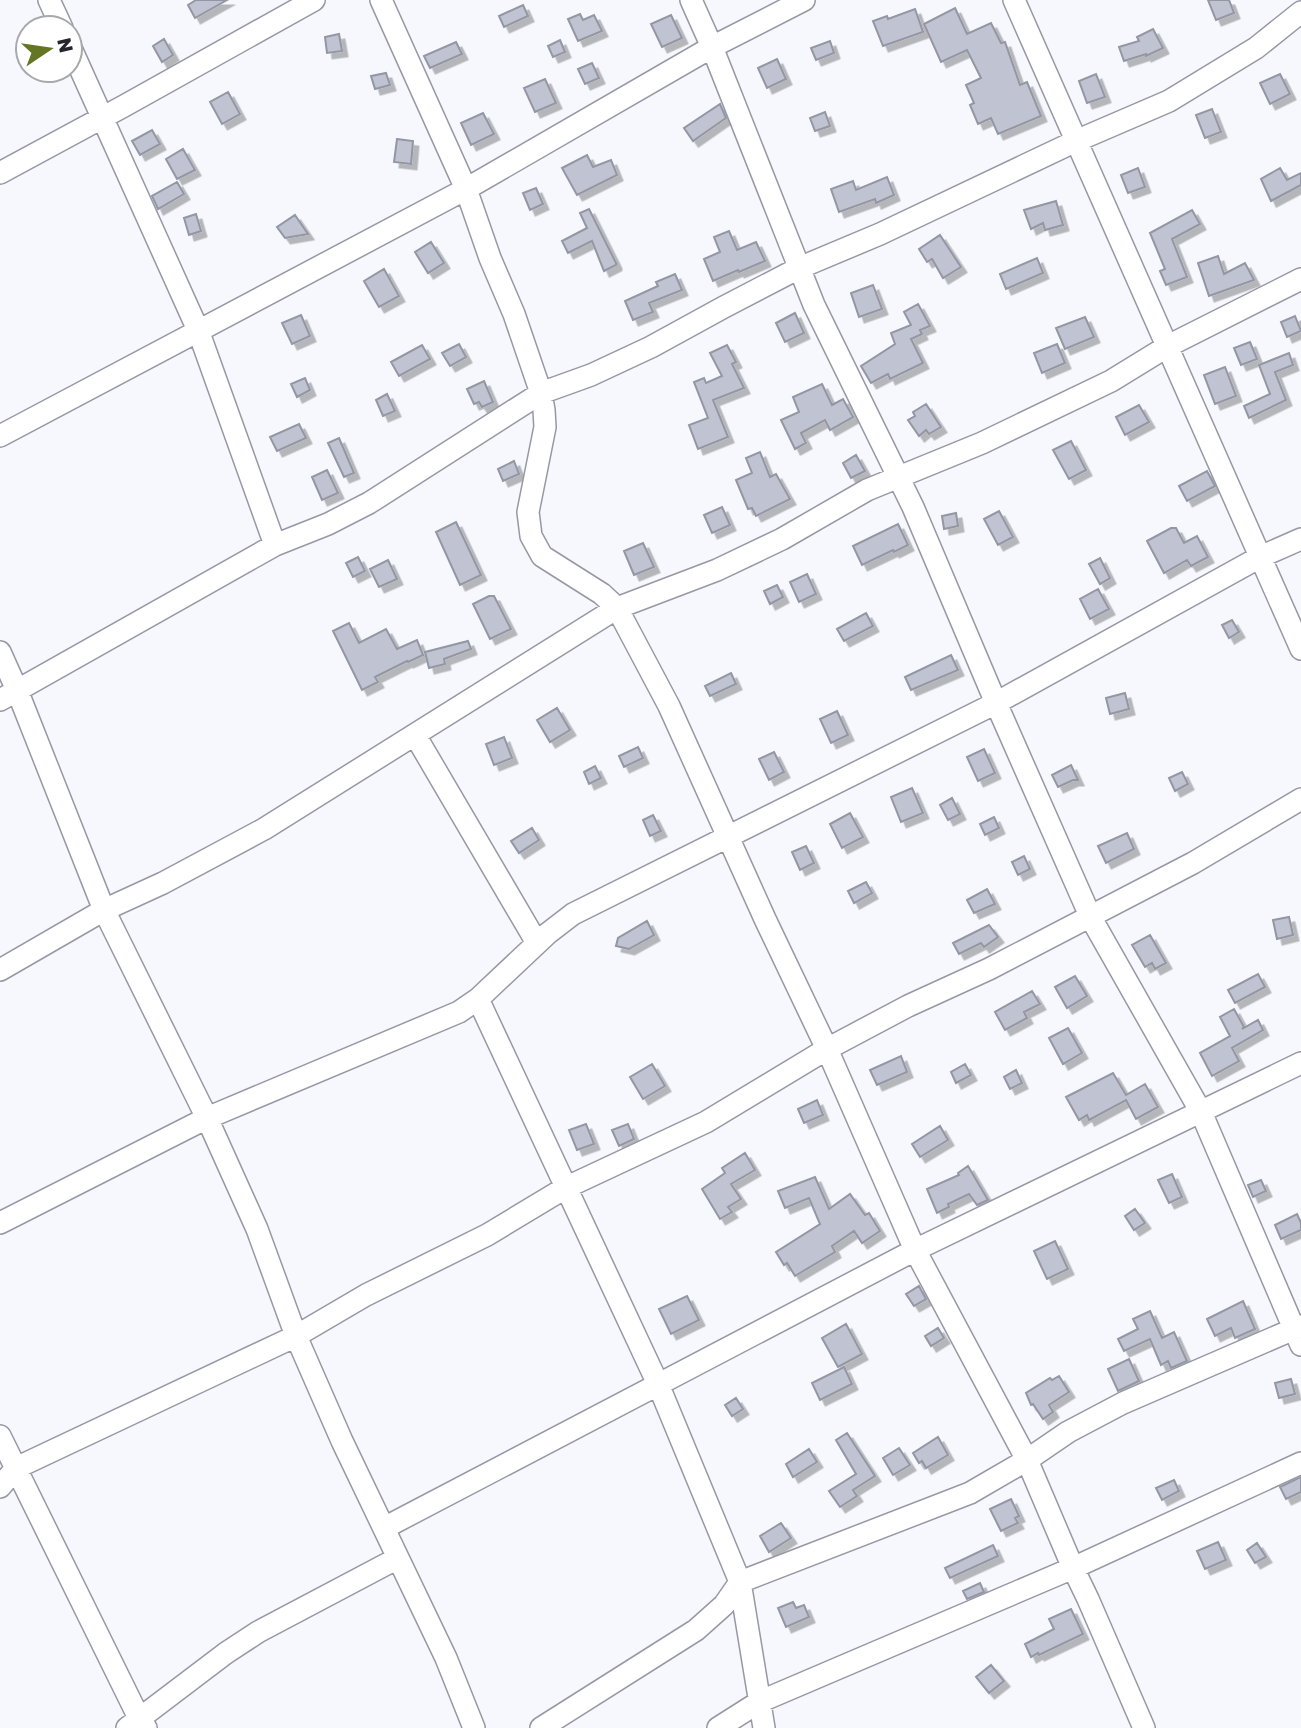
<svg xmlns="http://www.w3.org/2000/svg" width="1301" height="1728" viewBox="0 0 1301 1728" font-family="'Golos Text',sans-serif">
<defs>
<filter id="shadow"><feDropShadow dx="5.5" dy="5.5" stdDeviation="0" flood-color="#0004"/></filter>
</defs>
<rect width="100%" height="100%" fill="#f7f8fe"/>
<path fill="#c0c3d1" stroke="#9396a3" stroke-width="2" filter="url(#shadow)" d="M196,0H227L195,18L188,5Z
M1208,0H1229L1234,13L1216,20Z
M523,5L528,16L504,27L499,16Z
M955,8L967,34L991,23L1001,43L1005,42L1020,85L1027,82L1041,116L998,134L991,118L978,124L970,105L974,103L966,85L981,78L967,50L941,62L924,24Z
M915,9L923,32L883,46L873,21L887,16L888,19Z
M580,14L583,20L594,15L602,31L578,41L568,19Z
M671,15L682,38L662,47L651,24Z
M1153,29L1163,48L1146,56V54L1124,61L1119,47L1139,41L1137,37Z
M339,34L342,51L327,53L325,37Z
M164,39L173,55L162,62L153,46Z
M560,40L565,52L553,57L548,46Z
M830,41L834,53L816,60L811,48Z
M456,42L462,54L430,68L424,56Z
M777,59L786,79L767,88L758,68Z
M592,63L599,78L585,84L578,69Z
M386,73L390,85L375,89L371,76Z
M1096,74L1105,97L1087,103L1079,81Z
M1280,74L1290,94L1270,104L1260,83Z
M545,79L556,103L535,112L524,88Z
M228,92L240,114L222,124L210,102Z
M720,104L726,118L693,141L684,128Z
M1212,109L1221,132L1205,138L1196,115Z
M825,112L830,126L815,131L810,118Z
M483,113L494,134L471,145L461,123Z
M152,130L160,144L140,155L132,141Z
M397,139L413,141L411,164L394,162Z
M183,149L195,170L177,179L166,159Z
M587,155L593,167L611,160L617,175L577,195L562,168Z
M1138,168L1145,187L1128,193L1121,175Z
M1280,168L1287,180L1301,173V185L1271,201L1261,179Z
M887,177L894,195L876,203L875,199L839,212L831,189L853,181L856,190Z
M177,182L184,194L158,209L152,196Z
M536,188L543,204L530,210L523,193Z
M1056,201L1063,225L1045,230L1043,223L1031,229L1024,210Z
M589,209L616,263V265L604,271L592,241L568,253L562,241L587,228L580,213Z
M1192,210L1200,224L1172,239L1187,277L1166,285L1160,271L1165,269L1150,233Z
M196,214L201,231L189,235L184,218Z
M295,215L308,234L285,238L277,227Z
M729,231L737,250L756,242L765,261L739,272L738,270L713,281L704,259L720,252L714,237Z
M940,235L961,267L943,278L932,259L927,262L919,249Z
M431,242L444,263L428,273L415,252Z
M1218,256L1224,274L1245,263L1254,280L1209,296L1198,263Z
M1037,258L1043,273L1006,289L1000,274Z
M384,269L399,296L379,307L364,281Z
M675,274L682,290L649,303L653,312L633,320L625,301L658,286L656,282Z
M873,285L882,309L859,317L851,293Z
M918,304L930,326L920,330L922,334L911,339L923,363L890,379L888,374L871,383L861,366L895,344L891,333L911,325L904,312Z
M795,313L804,333L785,342L776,323Z
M301,315L310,336L292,344L282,323Z
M1295,316L1301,331L1287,337L1281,322Z
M1085,317L1094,337L1065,349L1056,328Z
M1250,342L1257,359L1241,365L1234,348Z
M459,344L466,357L450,366L442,353Z
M1057,344L1065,363L1042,373L1034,353Z
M422,345L430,359L399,376L391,362Z
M727,345L736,362L732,364L744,388L713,400L728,437L698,449L689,425L708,418L694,382L704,378L706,383L722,376L710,353Z
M1289,353L1293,365L1275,372L1286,400L1249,418L1244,406L1270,394L1259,365Z
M1225,367L1236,396L1215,404L1204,375Z
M305,378L310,390L297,397L291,384Z
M484,381L493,402L482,407L479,402L474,404L467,389Z
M822,384L832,405L843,399L853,417L830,430L825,420L801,433L806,443L795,449L781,420L799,412L793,397Z
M387,394L395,411L383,416L376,400Z
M926,404L941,427L929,434L926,430L919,436L908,420L915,416L913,412Z
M1139,405L1149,422L1125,435L1116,417Z
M299,424L306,438L277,451L270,437Z
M339,438L354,473L344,477L328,443Z
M1071,441L1086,470L1069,479L1053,450Z
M760,452L770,477L776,474L790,499L756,516L752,508L748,509L736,480L752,473L746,458Z
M856,455L865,471L851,478L843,463Z
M514,461L519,474L503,481L498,469Z
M327,470L338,493L322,500L312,477Z
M1207,471L1215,486L1187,501L1179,486Z
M722,507L730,525L712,533L704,515Z
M999,511L1013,537L998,545L984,519Z
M956,513L958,526L944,529L942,516Z
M456,522L481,575L460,585L436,532Z
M898,524L908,545L894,552L893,550L862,565L853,546Z
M1171,528H1176L1184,543L1197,536L1208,557L1191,566L1187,560L1164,573L1147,541Z
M643,543L654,567L634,575L624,551Z
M358,557L365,571L353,577L346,563Z
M1100,558L1110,578L1100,584L1089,564Z
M388,560L397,579L379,587L370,569Z
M807,574L816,594L799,602L790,582Z
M777,585L783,597L770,604L764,591Z
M1098,589L1109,609L1090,619L1080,599Z
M489,596H494L511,629L490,639L473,604Z
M866,613L873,626L844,641L837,629Z
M1232,620L1239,632L1229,638L1222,625Z
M349,623L359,643L386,629L397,649L417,640L423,655L408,662L407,661L375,677L378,682L362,690L333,631Z
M468,641L471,649L444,659L445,664L429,668L425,652Z
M951,655L958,670L911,690L905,677Z
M731,673L736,684L710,696L705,686Z
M1125,693L1129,709L1110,714L1106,698Z
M557,708L570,730L550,742L537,720Z
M837,711L848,735L831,743L820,719Z
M504,737L512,758L494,765L486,744Z
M638,747L643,758L624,767L619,756Z
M984,749L995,773L978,781L967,757Z
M774,752L784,772L769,780L759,759Z
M1071,765L1078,780H1073L1058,787L1052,775Z
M595,766L601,778L589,784L584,772Z
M1182,772L1188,784L1175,791L1169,778Z
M912,788L923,813L901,822L891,797Z
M952,798L960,814L948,820L940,805Z
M850,813L863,837L842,848L830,824Z
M653,815L661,831L650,836L643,820Z
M994,817L999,828L985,835L980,824Z
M532,828L539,840L519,853L511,841Z
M1127,833L1134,849L1106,863L1098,846Z
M806,846L814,863L800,870L792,852Z
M1024,856L1030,869L1018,875L1012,862Z
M866,882L872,893L854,903L848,891Z
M987,889L995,904L974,913L967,900Z
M1289,917L1293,935L1277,939L1273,920Z
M647,921L654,935L629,949L616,946L618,938Z
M989,925L998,937L984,947L981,943L959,954L953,943Z
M1150,935L1166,963L1155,969L1152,963L1145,967L1132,945Z
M1258,974L1265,987L1235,1003L1228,990Z
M1075,976L1087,996L1067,1008L1055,987Z
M1032,991L1040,1004L1024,1012L1027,1018L1005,1030L995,1012Z
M1234,1009L1244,1027L1242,1029L1258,1020L1263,1030L1232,1048L1239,1061L1212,1076L1200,1053L1230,1036L1220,1017Z
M1068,1028L1082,1053L1063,1064L1049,1038Z
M901,1056L907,1072L877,1085L870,1070Z
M652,1064L665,1086L643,1099L630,1077Z
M965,1064L971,1075L956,1083L951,1072Z
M1016,1070L1022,1083L1010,1089L1004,1077Z
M1113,1073L1126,1095L1145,1084L1158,1107L1136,1119L1126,1100L1089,1120L1087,1115L1079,1120L1066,1097Z
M817,1100L823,1115L804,1123L798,1109Z
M586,1124L594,1144L577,1150L569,1130Z
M628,1124L634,1139L619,1146L612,1130Z
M940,1126L948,1140L920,1157L912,1144Z
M745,1153L755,1170L731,1184L741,1199L728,1207L732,1212L720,1219L702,1189L725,1173L722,1168Z
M968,1166L988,1200L977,1205L969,1194L948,1204L949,1207L937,1213L927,1189L959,1175L958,1173Z
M1172,1174L1182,1197L1169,1203L1158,1180Z
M815,1177L829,1209L850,1194L865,1215L869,1213L880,1231L862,1243L854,1231L832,1246L835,1252L795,1276L787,1263L784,1265L776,1252L820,1224L809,1198L785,1208L778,1191Z
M1261,1180L1266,1191L1253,1197L1248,1185Z
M1135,1209L1145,1223L1134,1230L1125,1216Z
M1297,1214L1301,1223V1230L1281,1239L1275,1225Z
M1055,1241L1068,1269L1047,1279L1034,1251Z
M919,1286L926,1299L914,1306L906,1294Z
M687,1296L699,1320L671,1334L659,1309Z
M1243,1301L1255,1329L1235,1338L1231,1328L1215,1336L1207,1319Z
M1150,1311L1162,1338L1174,1332L1187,1361L1171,1368L1168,1361L1161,1365L1150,1339L1124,1351L1118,1339L1138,1329L1133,1319Z
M846,1324L862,1354L838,1367L822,1338Z
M938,1328L944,1338L931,1346L925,1336Z
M1129,1359L1139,1381L1118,1391L1108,1369Z
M844,1367L852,1384L820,1400L812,1383Z
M1059,1376L1069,1392L1049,1405L1053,1412L1043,1419L1033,1404L1031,1405L1026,1393L1050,1378L1052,1380Z
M1291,1379L1295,1394L1279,1398L1275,1383Z
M736,1398L743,1409L732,1416L725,1405Z
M847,1433L875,1476L853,1490L857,1496L840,1507L829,1491L856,1474L836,1440Z
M938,1437L948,1455L926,1468L922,1461L919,1463L913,1453Z
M899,1448L910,1465L893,1475L883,1458Z
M809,1449L817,1462L793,1477L786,1464Z
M1301,1477V1492L1286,1499L1280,1487Z
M1174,1480L1179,1491L1162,1500L1156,1488Z
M1011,1499L1019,1516L1015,1518L1018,1523L1001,1531L990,1509Z
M781,1523L791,1538L769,1552L760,1536Z
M1218,1542L1226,1560L1205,1569L1197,1551Z
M1257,1543L1266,1557L1255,1563L1247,1550Z
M993,1545L998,1556L950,1578L945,1568Z
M980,1583L984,1592L967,1599L963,1591Z
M793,1602L796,1608L804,1605L809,1617L786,1627L778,1608Z
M1071,1609L1083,1634L1039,1655L1038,1653L1031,1657L1025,1644L1054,1629L1049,1619Z
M991,1665L1004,1681L989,1693L976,1677Z"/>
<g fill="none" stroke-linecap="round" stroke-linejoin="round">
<defs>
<path id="minor" d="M49,0L62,28
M381,0L466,189L490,258L514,314L541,393L544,410L545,427L528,512L531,536L542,556L602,594L617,608L669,706L765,919L827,1049L915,1250L1027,1460L1073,1568L1088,1599L1144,1728
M691,0L712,47L814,305L913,507L996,703L1091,918L1201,1112L1301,1345
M1014,0L1301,649
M70,46L198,330L275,545
M0,173L124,106L314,0
M0,436L466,189L712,47L804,0
M0,652L17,690L104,910L207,1118L257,1229L296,1336L342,1441L446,1658L474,1728
M0,700L275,545L328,524L369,503L541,393L591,375L651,347L724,307L799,268L880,234L1076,141L1169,101L1256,48L1301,12
M415,735L537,943
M0,970L104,910L163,883L264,829L617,608L717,570L782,539L867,490L982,443L1111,381L1168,346L1301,279
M478,999L658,1384L740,1582L764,1728
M0,1223L207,1118L459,1012L478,999L547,934L573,914L996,703L1260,557L1301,539
M0,1436L139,1718L146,1728
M0,1487L16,1468L296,1336L366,1295L487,1235L565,1188L706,1122L827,1049L908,1006L989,969L1193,863L1301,799
M384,1528L915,1250L1301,1063
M127,1728L226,1653L258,1632L398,1558
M541,1728L696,1630L724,1605L740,1582L970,1493L1027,1460L1068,1432L1123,1403L1301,1326
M718,1728L759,1702L1073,1568L1301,1463"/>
</defs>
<use href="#minor" stroke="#9698a6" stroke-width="24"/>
<use href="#minor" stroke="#fff" stroke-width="21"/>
</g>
<g transform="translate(49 49) rotate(77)"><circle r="33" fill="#ffffff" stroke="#a8a9ab" stroke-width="2"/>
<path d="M0-5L12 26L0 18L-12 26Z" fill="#647523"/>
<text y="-10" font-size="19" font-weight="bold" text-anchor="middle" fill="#26272d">N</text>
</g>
</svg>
